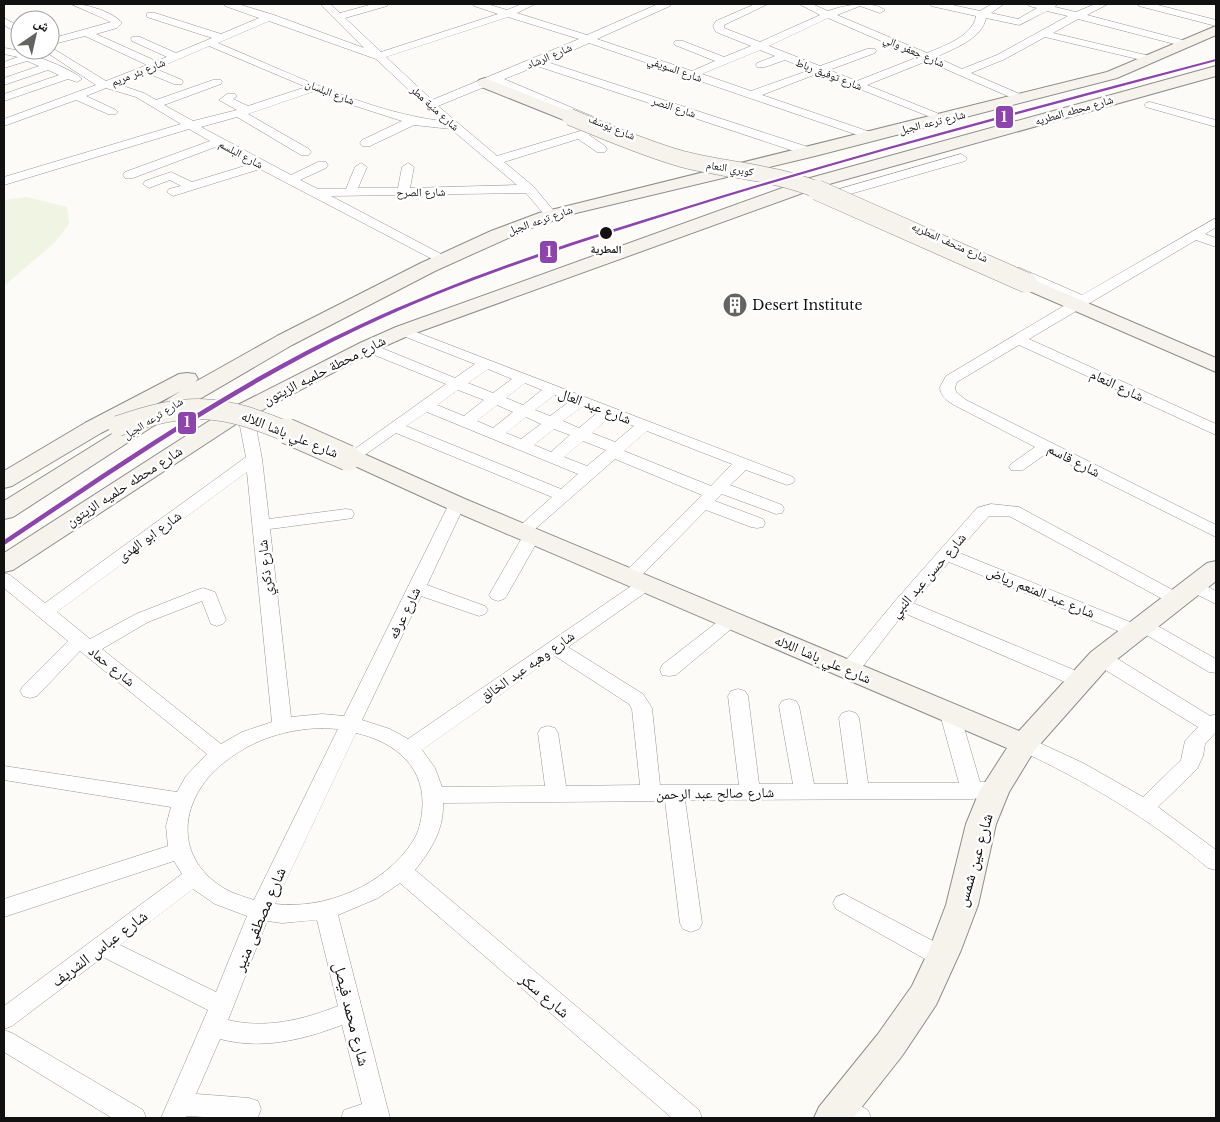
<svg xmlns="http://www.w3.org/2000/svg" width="1220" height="1122" viewBox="0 0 1220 1122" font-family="'Libre Baskerville','Noto Naskh Arabic',serif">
<rect width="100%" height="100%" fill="#fcfbf8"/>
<path fill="#f0f4e3" d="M27,197L67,207L69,224L54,243L4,286V200Z"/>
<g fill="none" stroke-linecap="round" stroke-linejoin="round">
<defs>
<path id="street" d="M71,4C84,3 114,12 122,23L117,28L96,34L156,61L167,57L132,41L131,39L132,37H140L176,53L212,38L147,17V13H155L221,34L259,18L225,6L224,4H238L274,15L364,48L320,4H330L340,13L373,4H388L387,6L345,18L381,52L498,14L474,6L473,4H487L507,10L522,4H535L517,13L587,35L658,4H671L670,6L597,39L692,71L715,61L675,45L674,43L675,41H683L724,57L751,46L716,32L713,26L716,21L755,4H768L724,25V28L760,42L820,15L799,4H812L828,11C845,5 870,0 885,10L880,13L860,6L837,15L927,53C944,46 973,36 976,16L931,6L930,4H948L980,11L992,4H1004L991,13L1018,19L1037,8L1029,6L1028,4H1057L1055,7L1076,12L1095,4H1108L1087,15L1190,42L1191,44L1186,47L1078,19L1053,33L1154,57L1155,59L1150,62L1045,37L1005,59L971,73L1027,97L1029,99L1027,101H1019L927,61L867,85L937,113L939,115L937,117L933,118L819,73L762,95L876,134L878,136L872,140L589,43L547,62L814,149L816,152L814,155H806L537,66L504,79L594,117L596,119L594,121H586L494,83L438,106L497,156L607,123L611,124L613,126L611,128L589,135L605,146L607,149L605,152H597L578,139L504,162L533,186L553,210L551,213H543L526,193L331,196L441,254L443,257L436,261L260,169L173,196L167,192L169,189L181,186L170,180L149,188L143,184L145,181L171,172L192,182L251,164L218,146L133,178H125L123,175L125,172L210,141L189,129L4,185V177L181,124L136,97L106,88L86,96L116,110L118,112L116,114H108L76,100L4,126V119L96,85L43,50H50V47L52,48L106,81L147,65L85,36L50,45V39L111,22ZM1047,11L1068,16L997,55L962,69L936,57C953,49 982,39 986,18L1019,25ZM508,17L579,39L432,100L386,57ZM828,18L918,57L857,81L829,70L875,53L876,51L875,49H867L820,66L769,46ZM269,21L376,59L442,121C367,112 288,72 218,43ZM209,46L306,87L248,106L233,99L237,96L235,94H227L219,100L237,110L193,121L164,105L221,84L222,82L221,80H213L156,100L144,93L117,84L147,73L174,84H182L183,82L182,80L156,69ZM760,50L775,56L757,63L756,65L757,67H765L785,60L810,70L751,91L702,74ZM315,91L346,103L402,121L362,140L360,143L362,146H370L414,125L451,129L517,185L410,188L414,167L408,163L402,167L398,188H358L367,167L361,163L355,167L346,189H318L300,180L326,168L328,165L326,162H318L291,175L201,127L237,117L301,155H309L311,152L309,149L248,114Z
M1138,4H1154L1216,20V26L1139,6Z
M4,18L20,27V35L4,25Z
M4,48C20,49 72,68 82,79L77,82L68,79L4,101V94L59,75L48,70L4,85V78L39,66L27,61L4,68V62L18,57L4,54Z
M1150,102L1216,120V127L1146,107L1144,105L1146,103Z
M961,154L967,158L965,161L840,197L834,193L836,190Z
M1216,218V227L1205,234L1216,238V247L1196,240L1029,339L1216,424V435L1019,345L957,382L955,387L956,392L966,400L1216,525V537L1047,453L1023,470H1011L1009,467L1011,464L1035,447L956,406C948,402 940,396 940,387L946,376L1072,301L1010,274L1008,271L1010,268H1020L1082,295Z
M403,327L793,477L795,480L793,483L787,485L746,470L730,485L782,505L784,509L782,513L776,514L722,494L715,501L763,519L765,523L763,527L757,528L751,527L706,510L636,581L630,583L624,581L621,577L624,573L702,495L615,459L534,530L538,531L541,535L507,595L504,599L498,601L492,599L489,595L523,536L517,535L514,531L552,497L396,433L359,459H347L345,456L446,384L362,350L360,347L362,344H372L455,378L475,364L398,334L396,331L398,328ZM488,369L512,379L493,393L468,383ZM525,383L542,390L523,405L506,398ZM458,390L484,400L464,416L437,405ZM555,395L570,401L550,416L535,410ZM497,405L513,412L493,428L477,421ZM583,406L598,412L579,428L563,421ZM427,412L578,474L561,489L406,426ZM526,417L541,424L521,439L506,433ZM610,417L634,426L615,442L592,433ZM554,429L570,435L551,452L534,445ZM647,431L732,464L711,486L624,451ZM583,441L606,450L587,466L564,457Z
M245,406L250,408L253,411L262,459L269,519L346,509L352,510L354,514L352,518L346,519L270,529L291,717L322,714L344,716L449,504L451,500H463L465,504L427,585L485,606L488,610L485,614L479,616L421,596L362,720L390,729L408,739L640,580L646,578L652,580L655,584L652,588L568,647L643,694L652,708L660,785H739L728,696L731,691L738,689L745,691L748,696L759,784H793L779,706L782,701L789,699L796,701L799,706L814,784H848L839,718L842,713L849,711L856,713L859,718L868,783H959L940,714L943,709L950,707L957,709L960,714L980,782H995L1002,785L1005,790L1002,795L972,799L685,800L702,923L699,929L691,932L683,929L680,923L665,801L443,803C444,830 431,850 415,870L699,1110L702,1118H672L400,883L378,898L338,915L390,1118H341L344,1110L362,1104L342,1025C302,1040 262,1050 220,1039L196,1094L249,1098L258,1101L261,1109L258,1117L222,1118L187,1116L185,1118H161L208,1010L103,957L12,1026L4,1029V1006L182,874L174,861L4,917V899L168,846L166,826L171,807L4,780V766L177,792L186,776L207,754L80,651L37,696L30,698L23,696L20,691L23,686L68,641L4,588V573L10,575L45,603L246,457L237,411L240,408ZM247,472L272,722L242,732L221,744L102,649L148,622L202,601L211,624L217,626L223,624L226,620L215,592L203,588L197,590L136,614L90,639L57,612ZM555,656L629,704L632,709L640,785L566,786L558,733L555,728L548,726L541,728L538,733L545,786L442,787L435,768L422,750ZM322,728L338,729L254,900C242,896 230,893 219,885C170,851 183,793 226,761C254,739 287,729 322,728ZM356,733C396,742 427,768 422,812C421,821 419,832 413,841C385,885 326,910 275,904ZM193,889L215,904L247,916L216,992L120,945ZM317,920L338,1006C303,1020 265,1029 228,1020L267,921L282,923Z
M991,504L1019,507L1182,595L1185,599L1182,603L1176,605L1170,603L1009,516H989L957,552L1135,624L1137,621L1143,619L1149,621L1216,659V673L1209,672L1143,633L1135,637L1128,635L949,562L913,603L1086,675L1089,680L1086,685L1079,687L1072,685L904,613L856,675L849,676L842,675L840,670L842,665L895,601L977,508Z
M1194,580L1216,591V604L1188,590L1185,586L1188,582Z
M731,614L737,616L740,620L737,624L676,675L669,676L662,675L660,670L662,665L725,616Z
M1101,652L1108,653L1210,716L1216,714V732L1205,744L1203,756L1197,769L1158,807L1216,850V870L1208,868C1150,819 1086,781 1017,749L1014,744L1017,739L1024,737L1031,739L1083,763L1143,797L1181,760L1185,741L1198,727L1094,663L1092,658L1094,653Z
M844,894L950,950L953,957L950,964L942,966L934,964L836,909L833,903L836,897Z
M4,1030L12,1033L143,1110L146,1118H112L4,1052Z
M840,1096L868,1110L871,1118C854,1118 835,1122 828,1107L831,1099Z"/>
<path id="secondary" d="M1216,26V35L1117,78L815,156L576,213L528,229L435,271L292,345L150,428L13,517L4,519V501L181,391L101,433L12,486L4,488V471L85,423L179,374L187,373L195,374L198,379L195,382L277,336L421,263L491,231L539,213L1107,72Z
M1216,66V76L822,186L410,335L374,351L236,424L13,570L4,572V553L220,414L360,343L396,327L810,178Z
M485,78L576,114L578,117L576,120H564L479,86L477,83L479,80Z
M1027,277L1216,358V372L1020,287L1017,283L1020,279Z
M328,438L465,499L1019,731L1091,652L1207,563L1216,561V581L1111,664L1034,751L1009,792L996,824L978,905L961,950L936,1005L902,1056L853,1118H814L819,1107L878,1034L912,986L929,950L946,905L966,824L980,790L1007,748L449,509L320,450L317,445L320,440Z"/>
</defs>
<use href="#street" stroke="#979695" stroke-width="1"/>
<use href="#secondary" stroke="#8d8d8c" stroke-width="2"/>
<use href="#street" fill="#fffefe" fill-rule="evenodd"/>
<use href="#secondary" fill="#f5f3ec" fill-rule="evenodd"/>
<defs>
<path id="secondary-bridge-far2" d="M570,117C607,132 643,148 682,159C728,171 776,172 820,191"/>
<path id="secondary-bridge-far1" d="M817,190L1027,283
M118,426C188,401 222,404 290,433"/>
<path id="secondary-bridge" d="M287,431L348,458"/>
</defs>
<use href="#secondary-bridge-far2" stroke="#8d8d8c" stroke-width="17" stroke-linecap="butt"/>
<use href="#secondary-bridge-far1" stroke="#8d8d8c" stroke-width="21" stroke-linecap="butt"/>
<use href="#secondary-bridge" stroke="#8d8d8c" stroke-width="27" stroke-linecap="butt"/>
<use href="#secondary-bridge-far2" stroke="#f5f3ec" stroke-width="16"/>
<use href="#secondary-bridge-far1" stroke="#f5f3ec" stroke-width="20"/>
<use href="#secondary-bridge" stroke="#f5f3ec" stroke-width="25"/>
<defs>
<path id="metro-1" d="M1216,59V61C1038,109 859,155 683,210C574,244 464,279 361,328C235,388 121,467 6,544L4,545V540C119,463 233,383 359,325C463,277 572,241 682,208C858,153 1037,106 1216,59Z"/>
</defs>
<use href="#metro-1" stroke="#fff" stroke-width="4"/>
<use href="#metro-1" fill="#8e44ad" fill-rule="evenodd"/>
</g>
<defs>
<symbol id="building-disc" viewBox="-11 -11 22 22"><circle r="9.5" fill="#636362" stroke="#fff"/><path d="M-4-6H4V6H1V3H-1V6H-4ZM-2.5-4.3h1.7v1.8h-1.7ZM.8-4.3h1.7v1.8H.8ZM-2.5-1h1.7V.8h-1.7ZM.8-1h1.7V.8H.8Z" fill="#fff"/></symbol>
</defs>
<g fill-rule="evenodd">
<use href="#building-disc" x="721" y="291" width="28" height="28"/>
</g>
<circle fill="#111" stroke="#fff" stroke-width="2" cx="606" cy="233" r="7"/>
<g text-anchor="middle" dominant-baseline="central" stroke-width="5" stroke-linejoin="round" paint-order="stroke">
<g font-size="11" fill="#111" stroke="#fff">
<text transform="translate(914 51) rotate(23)">شارع جعفر والي</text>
<text transform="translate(549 56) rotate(-23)">شارع الرشاد</text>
<text transform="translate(675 69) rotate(19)">شارع السويفي</text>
<text transform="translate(138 72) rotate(-22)">شارع بئر مريم</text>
<text transform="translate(829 74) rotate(21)">شارع توفيق رباط</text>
<text transform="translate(330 92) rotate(21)">شارع البلسان</text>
<text transform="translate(674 107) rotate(18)">شارع النصر</text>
<text transform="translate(435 108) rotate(42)">شارع منية مطر</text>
<text transform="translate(1074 110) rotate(-16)">شارع محطه المطريه</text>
<text transform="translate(932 122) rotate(-14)">شارع ترعه الجبل</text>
<text transform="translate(612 127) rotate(22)">شارع يوسف</text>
<text transform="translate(241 154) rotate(28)">شارع البلسم</text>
<text transform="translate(730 168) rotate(9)">كوبري النعام</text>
<text transform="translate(421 192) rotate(-1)">شارع الصرح</text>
<text transform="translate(540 220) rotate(-19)">شارع ترعه الجبل</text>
<text transform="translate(950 242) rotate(24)">شارع متحف المطريه</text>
<text transform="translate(153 418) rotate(-32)">شارع ترعه الجبل</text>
</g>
<g font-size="11" font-weight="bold" fill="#111" stroke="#fff">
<text x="606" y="249">المطرية</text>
</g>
<g font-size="14" fill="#111" stroke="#fff" text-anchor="start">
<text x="752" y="305">Desert Institute</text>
</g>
<g font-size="14" fill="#111" stroke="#fff">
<text transform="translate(324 370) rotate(-27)">شارع محطة حلميه الزيتون</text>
<text transform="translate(1117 385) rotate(25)">شارع النعام</text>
<text transform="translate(595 406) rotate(21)">شارع عبد العال</text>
<text transform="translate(290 434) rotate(22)">شارع علي باشا اللاله</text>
<text transform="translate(1074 460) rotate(27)">شارع قاسم</text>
<text transform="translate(124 486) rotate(-33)">شارع محطه حلميه الزيتون</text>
<text transform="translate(149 536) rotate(-36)">شارع ابو الهدى</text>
<text transform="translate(265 568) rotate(-96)">شارع ذكري</text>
<text transform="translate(928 575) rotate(-49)">شارع حسن عبد النبي</text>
<text transform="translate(1041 592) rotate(22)">شارع عبد المنعم رياض</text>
<text transform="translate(404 613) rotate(-64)">شارع عرفه</text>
<text transform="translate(823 659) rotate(23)">شارع علي باشا اللاله</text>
<text transform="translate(112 666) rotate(39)">شارع حماد</text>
<text transform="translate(527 666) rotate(-35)">شارع وهبه عبد الخالق</text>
<text transform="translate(715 793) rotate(-1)">شارع صالح عبد الرحمن</text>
</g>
<g font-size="16" fill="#111" stroke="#fff">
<text transform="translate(974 860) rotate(-74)">شارع عين شمس</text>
<text transform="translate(259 919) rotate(-67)">شارع مصطفى منير</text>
<text transform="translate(99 948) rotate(-37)">شارع عباس الشريف</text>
<text transform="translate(545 995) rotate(40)">شارع سكر</text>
<text transform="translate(352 1014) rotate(76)">شارع محمد فيصل</text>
</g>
</g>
<g stroke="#fff" stroke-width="2">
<rect x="995" y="105" width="19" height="24" rx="5" fill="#8e44ad"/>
<rect x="539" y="240" width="19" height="24" rx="5" fill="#8e44ad"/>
<rect x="177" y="411" width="20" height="24" rx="5" fill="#8e44ad"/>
</g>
<g font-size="14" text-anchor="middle" font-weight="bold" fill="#fff">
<text x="1004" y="122">1</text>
<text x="549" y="257">1</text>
<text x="187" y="427">1</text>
</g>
<rect width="1220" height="1122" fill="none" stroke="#111111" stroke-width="10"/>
<g transform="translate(35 35) rotate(34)"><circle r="24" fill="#ffffff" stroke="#a0a0a0"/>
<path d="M0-4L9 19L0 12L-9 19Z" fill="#636362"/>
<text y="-8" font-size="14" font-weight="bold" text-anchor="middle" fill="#111111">ش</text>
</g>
</svg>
